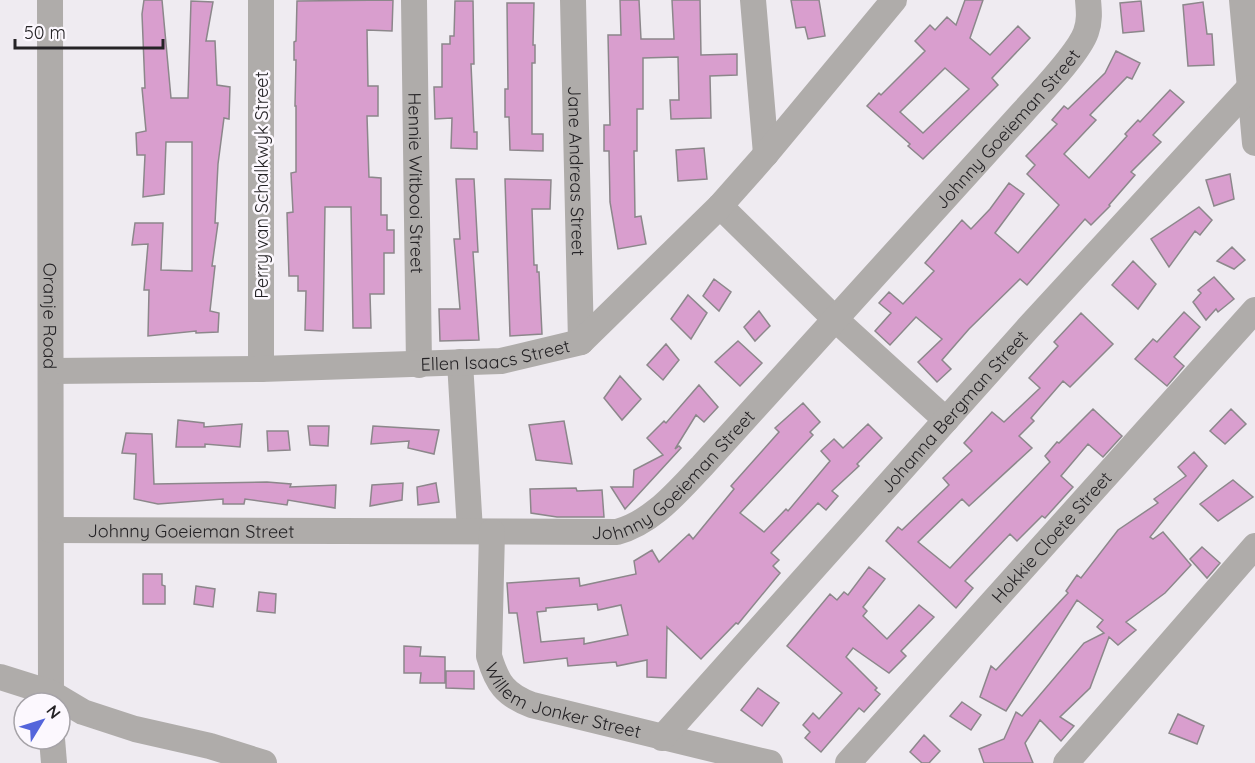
<svg xmlns="http://www.w3.org/2000/svg" width="1255" height="763" viewBox="0 0 1255 763" font-family="Quicksand,sans-serif">
<rect width="100%" height="100%" fill="#efebf1"/>
<path fill="#d99ece" stroke="#8c878b" stroke-width="1.5" fill-rule="evenodd" d="M144,0H162L171,98H188L191,1L213,2L206,41H215L217,85L230,87L229,119L224,118L218,164L215,223H218L212,266H215L210,311L219,313L218,332L196,333V331L148,336L149,290H144L148,244L132,245L135,223H163L161,270L192,271V142H166L164,194L143,197L145,155H137L136,133L146,131L142,88H145L142,14Z
M393,0L392,31L367,30L368,86H378V116H367L369,177L381,178V215H387V230H394V253H384V294H370L371,328H353L351,207H325L323,331L305,330L306,291H298V276H289L287,213L293,212L291,173L296,172V106H295L296,60H294V42L296,41L297,1Z
M620,0H639L641,39H674L672,0H700L701,55L737,54V75L710,76L711,118L671,119L670,100H679L678,57L643,58V109H637V151H634L635,217L641,216L646,244L618,249L610,202L609,151H604V125H610L608,35H621Z
M791,0H819L825,36L808,39L805,27L796,28Z
M965,0H983L970,38L990,55L1018,26L1030,38L992,78L998,85L923,159L908,146L910,144L867,106L879,93L881,95L925,51L915,41L930,25L935,30L947,17L956,25ZM945,68L969,89L923,133L900,112Z
M455,1H473L474,64H471L474,132H477V149L451,148L452,118L435,119L434,87H442V44H450V36H454Z
M1141,1L1144,31L1123,33L1120,3Z
M1203,2L1207,34H1212L1214,65L1188,66L1183,5Z
M507,3H534L533,45H535V63H532V134H543V151L510,150L509,117H505V89H508Z
M1116,51L1140,63L1132,79L1127,77L1090,115L1096,120L1064,154L1089,178L1127,136L1125,134L1138,120L1140,122L1170,90L1184,102L1153,135L1161,142L1131,172L1135,175L1109,205L1110,206L1091,225L1085,219L1027,285L1020,279L969,329L942,360L951,369L937,382L918,362L942,339L916,317L890,345L875,331L891,313L879,303L889,292L903,304L934,271L925,263L962,220L971,229L990,209L1009,183L1024,194L995,233L1018,253L1059,205L1027,174L1035,165L1026,156L1057,124L1052,120L1064,106L1068,109L1105,73Z
M704,148L707,179L678,181L676,150Z
M1230,174L1234,199L1214,206L1206,180Z
M456,179H474L478,252H473L479,340L440,341L439,309H460L454,239H460Z
M505,179L551,180L550,209H532L534,265H537V272H539L542,334L510,336Z
M1199,207L1212,220L1200,235L1195,231L1169,267L1151,239Z
M1232,247L1245,260L1234,269L1217,261Z
M1133,261L1156,284L1138,309L1112,285Z
M1214,277L1234,299L1218,312L1216,309L1206,320L1193,302L1201,293L1198,290Z
M714,279L731,292L719,311L703,296Z
M688,295L707,313L691,339L671,319Z
M759,311L770,326L755,341L744,327Z
M1184,312L1200,327L1174,357L1184,366L1167,386L1135,359L1153,339L1157,342Z
M1081,313L1113,344L1070,387L1063,381L1031,418L1034,421L1019,436L1032,448L969,506L962,499L918,542L950,568L1050,462L1045,456L1057,442L1059,443L1093,409L1122,436L1103,457L1088,444L1061,476L1073,487L1045,518L1042,516L1017,541L1010,534L965,581L973,588L956,608L886,541L898,527L902,530L949,485L943,478L972,451L964,443L992,412L1004,422L1040,388L1029,378L1058,346L1054,342Z
M738,341L762,363L740,386L715,362Z
M666,344L679,360L663,380L647,365Z
M620,376L641,399L622,420L604,398Z
M699,385L718,407L704,422L696,415L675,449L679,446L681,448L625,509L611,487H633L634,470L663,455L647,438L664,421L666,423Z
M803,403L820,422L810,432L813,435L740,513L764,532L786,509L788,511L830,461L821,451L834,439L843,448L868,424L882,438L857,464L859,466L832,491L838,496L826,510L818,503L771,553L779,560L773,566L780,573L738,624L736,623L701,659L667,627L666,678L647,677V660L617,666L616,662L568,666L567,658L524,663L517,613H509L507,583L579,578L580,586L636,574L634,561L652,550L659,562L689,534L693,539L734,489L731,486L779,432L775,428ZM597,604L598,610L621,605L628,635L584,644V638L541,642L537,612L546,611V608Z
M1231,409L1246,424L1225,444L1210,431Z
M178,420L204,423V427L242,424L240,447L205,444V447H176Z
M564,421L572,464L536,460L529,425Z
M308,426H329L328,446L310,445Z
M373,426L439,430L434,454L408,448L409,441L371,444Z
M267,431H288L290,450L268,451Z
M126,433L152,434L154,484L267,482L291,484L290,487L336,485L335,508L288,500L287,505L245,499L244,504H223V499L158,504L134,499L136,454L122,453Z
M1194,452L1207,466L1150,537L1153,539L1163,532L1191,565L1165,593L1126,622L1136,630L1118,645L1109,637L1090,688L1060,717L1074,726L1061,741L1040,720L1025,743L1033,763H984L979,749L1004,739L1016,712L1022,716L1084,643L1104,633L1097,627L1103,620L1077,600L1006,711L980,697L991,666L996,670L1068,593L1066,591L1077,575L1081,578L1118,530L1158,503L1154,499L1186,476L1178,467Z
M1233,480L1253,497L1218,521L1200,504Z
M403,483L402,500L370,506L372,485Z
M436,483L439,502L418,505L417,487Z
M576,488L577,491L602,490L604,517H557L531,513L530,489Z
M1202,547L1220,563L1207,578L1190,559Z
M869,567L885,579L863,607L867,611L863,616L887,639L919,605L934,617L901,651L906,656L889,673L853,648L846,657L877,688L875,690L880,694L864,712L859,708L821,752L805,738L810,732L803,725L813,713L819,719L842,693L787,646L830,594L837,600L844,592L848,595Z
M143,574H162V585L165,586V604H143Z
M196,586L215,589L213,607L194,604Z
M259,592L276,594L275,613L257,611Z
M404,646L421,647L420,656L445,657V683H420L421,673H404Z
M446,671H474V689L446,688Z
M758,688L779,703L762,726L741,710Z
M962,702L981,715L971,730L950,716Z
M1178,714L1204,726L1197,744L1169,733Z
M924,735L940,751L929,763H922L910,752Z"/>
<g fill="none" stroke-linecap="round" stroke-linejoin="round">
<g stroke="#afacaa" stroke-width="26">
<path id="s1" d="M50,0L51,703"/>
<path id="s2" d="M414,0L419,365"/>
<path id="s3" d="M573,0L581,342"/>
<path d="M753,0L766,154"/>
<path d="M1242,0L1255,143"/>
<path d="M720,206L835,319L946,420"/>
<path d="M460,362L470,531"/>
<path d="M261,369V0"/>
<path id="s4" d="M52,371L261,369L501,361L581,342L720,206L766,154L894,0"/>
<path id="s5" d="M51,530L617,532C653,522 677,492 702,466L1023,112C1039,94 1079,53 1086,32C1090,21 1089,11 1088,0"/>
<path id="s6" d="M492,532L489,656C497,683 505,695 532,705L770,763"/>
<path d="M0,677L51,693L83,712L135,729L210,746L264,763"/>
<path id="s7" d="M662,738L1028,328L1249,88L1255,91"/>
<path d="M52,739L54,763"/>
<path id="s8" d="M848,763L1255,310"/>
<path d="M1066,763L1255,546"/>
</g>
</g>
<g text-anchor="middle" dominant-baseline="central" stroke-width="5" stroke-linejoin="round" paint-order="stroke">
<g font-size="18" fill="#252326" stroke="#fcf8fe">
<text stroke="none"><textPath href="#s5" startOffset="1130">Johnny Goeieman Street</textPath></text>
<text stroke="none"><textPath href="#s3" startOffset="171">Jane Andreas Street</textPath></text>
<text stroke="none"><textPath href="#s2" startOffset="183">Hennie Witbooi Street</textPath></text>
<text transform="translate(261 185) rotate(-90)">Perry van Schalkwyk Street</text>
<text stroke="none"><textPath href="#s1" startOffset="316">Oranje Road</textPath></text>
<text stroke="none"><textPath href="#s4" startOffset="444">Ellen Isaacs Street</textPath></text>
<text stroke="none"><textPath href="#s7" startOffset="438">Johanna Bergman Street</textPath></text>
<text stroke="none"><textPath href="#s5" startOffset="644">Johnny Goeieman Street</textPath></text>
<text stroke="none"><textPath href="#s5" startOffset="140">Johnny Goeieman Street</textPath></text>
<text stroke="none"><textPath href="#s8" startOffset="304">Hokkie Cloete Street</textPath></text>
<text stroke="none"><textPath href="#s6" startOffset="218">Willem Jonker Street</textPath></text>
</g>
</g>
<g transform="translate(42 721) rotate(52)"><circle r="28" fill="#fcf8fe" stroke="#a6a3a8" stroke-width="1.5"/>
<path d="M0-4.5L10 22L0 15L-10 22Z" fill="#5465db"/>
<text y="-9" font-size="16" font-weight="bold" text-anchor="middle" fill="#252326">N</text>
</g>
<path d="M15 39v9h148v-9" fill="none" stroke="#252326" stroke-width="3"/>
<text x="24" y="39" font-size="18" fill="#252326" stroke="#fcf8fe" stroke-width="4.5" paint-order="stroke">50 m</text>
</svg>
